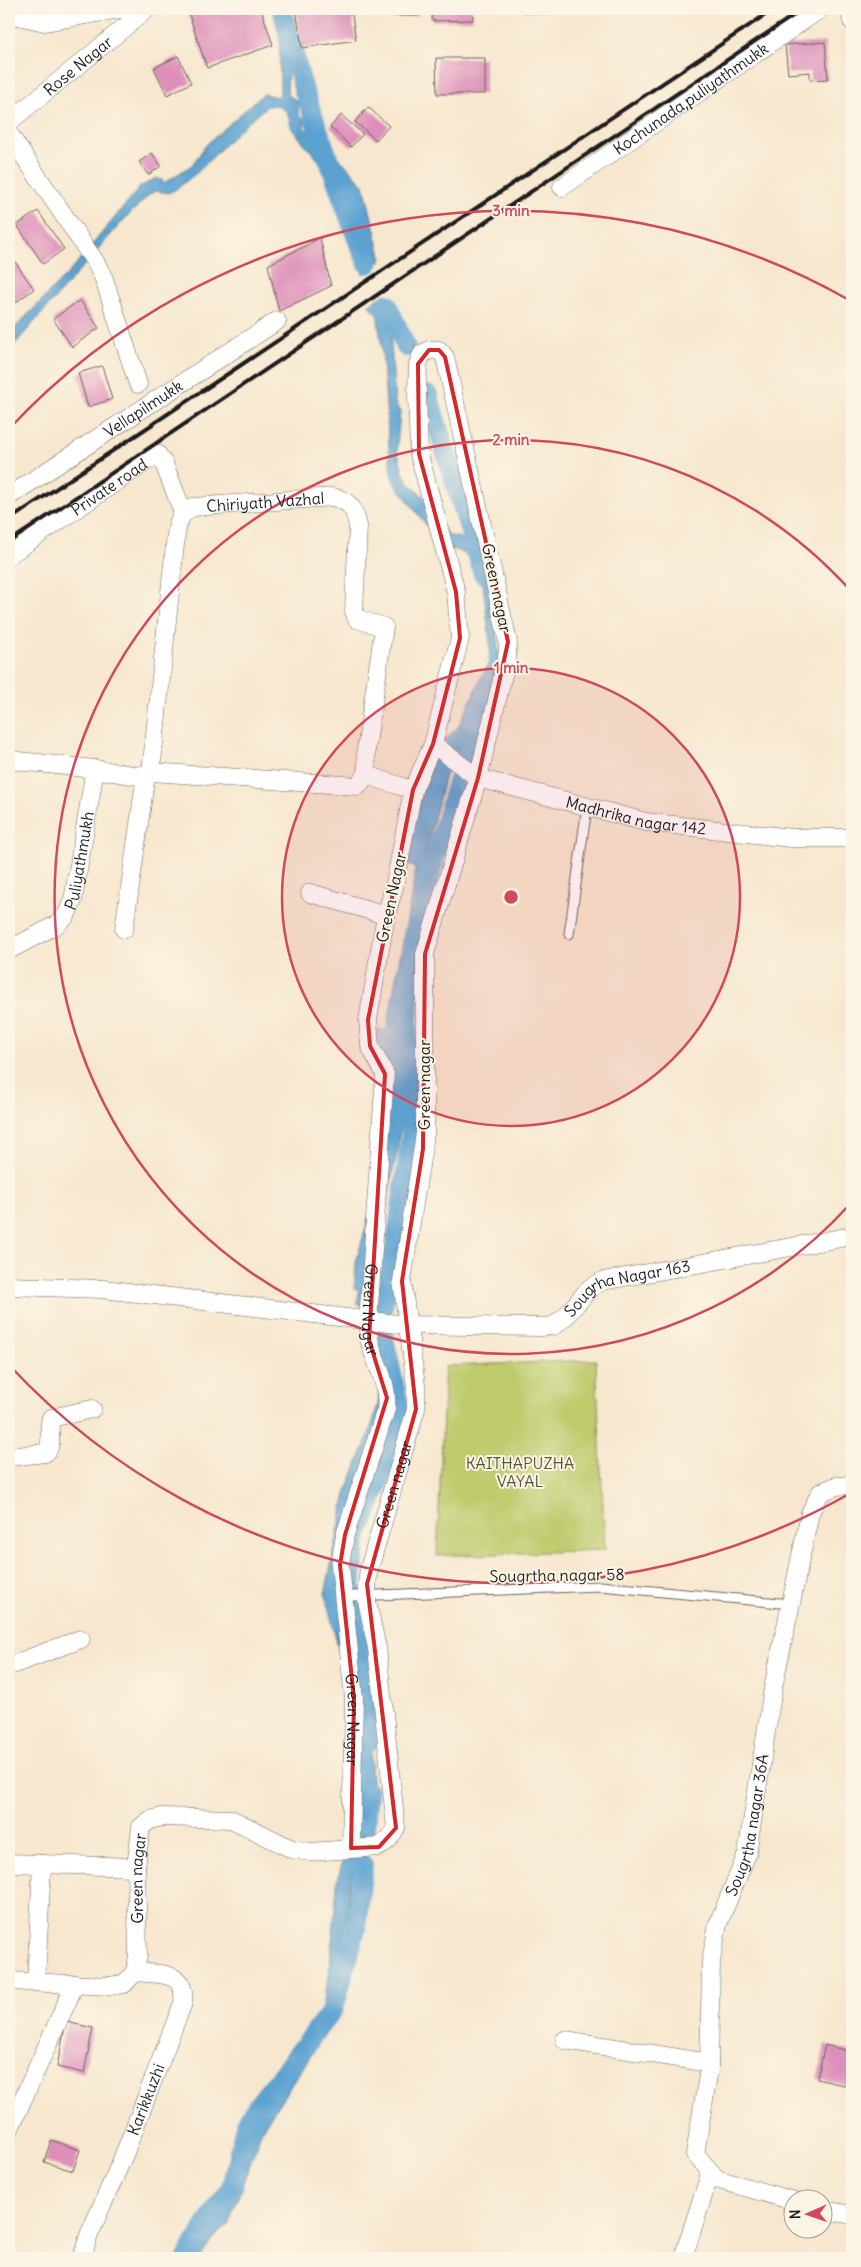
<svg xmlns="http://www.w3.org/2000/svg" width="861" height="2267" viewBox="0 0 861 2267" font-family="Delius,sans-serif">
<rect width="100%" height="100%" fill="#fcf5e5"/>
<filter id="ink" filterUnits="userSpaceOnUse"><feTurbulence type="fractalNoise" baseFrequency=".02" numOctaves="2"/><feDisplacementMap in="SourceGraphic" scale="10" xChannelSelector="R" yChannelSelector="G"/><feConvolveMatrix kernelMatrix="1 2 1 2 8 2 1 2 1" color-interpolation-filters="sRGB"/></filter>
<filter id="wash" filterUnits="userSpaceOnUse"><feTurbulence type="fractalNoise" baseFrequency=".0096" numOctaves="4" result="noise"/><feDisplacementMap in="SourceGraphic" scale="20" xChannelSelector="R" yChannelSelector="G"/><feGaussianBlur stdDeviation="1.12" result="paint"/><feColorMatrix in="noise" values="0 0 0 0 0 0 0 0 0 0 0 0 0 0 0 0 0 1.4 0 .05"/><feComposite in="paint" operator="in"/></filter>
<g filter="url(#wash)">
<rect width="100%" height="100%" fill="#f7e7ce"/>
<path fill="#beca6c" stroke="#6d7344" d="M596,1360L605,1550L437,1556L445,1366Z"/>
<path fill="#5ba2d1" stroke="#3c5f76" d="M279,9H287L289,42L287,94L297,101L299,115L304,120V128L344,163L364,185L382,260L363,274L359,265L356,219L353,201L292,129L287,112L277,105L267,106L239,130L199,171L175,190L168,193L155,191L149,195L122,222L9,351V334L71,270L140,187L156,178L162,180L164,183L192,165L206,145L257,99L265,94L277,97L280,94Z
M385,294L390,327L395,403L400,412L397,449L403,472L409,483L423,496L448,535C455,537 464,538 470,541C495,553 497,626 498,650L501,652L499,677L454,756L439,745L458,727L489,662L490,643L483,585L477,569L465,554L441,545L394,482L391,475L382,350L377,313L368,305Z
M435,752L450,766L445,776L425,855L417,938L404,996L398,1051L403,1098L398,1149L385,1209L370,1250L369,1307L357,1304L359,1290L354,1289L356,1262L372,1205L379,1107L377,1029L387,1030C395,975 408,923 415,868L404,862L418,804Z
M378,1315L397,1401L357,1495L340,1571L369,1734L373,1794L350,1882L348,1909L327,2031L262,2129L228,2226L216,2236L201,2258H185L216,2215L236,2169L249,2125L309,2038L321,2010L329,1977L337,1884L347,1840L349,1692L325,1594L346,1493L369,1434L378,1404L380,1382L374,1348Z"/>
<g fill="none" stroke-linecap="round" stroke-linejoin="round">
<path stroke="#5ba2d1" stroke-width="20" d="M282,9L303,88L359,244L368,264
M387,304L406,347
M428,395L483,574
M466,758L489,681
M383,1307L396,1244L411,1137L406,1058L413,934L457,782
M368,1743L366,1707L351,1587L356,1541L402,1422L384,1337
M364,1838L368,1792
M187,2258L210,2218L231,2189L245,2125L256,2107L334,2008L356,1929L363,1865"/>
</g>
<g id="blocks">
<path fill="#dd8fb9" d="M198,9H261L273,45L207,68L188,12Z
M296,9H351L356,40L302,48Z
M391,9H418V16H391Z
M432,9H472L473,20L432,21Z
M526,9H582V10L526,12Z
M825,42L828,79L810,80V72L788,74L785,45Z
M178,56L191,83L167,95L154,68Z
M436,58H485V94H437Z
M368,107L389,126L376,140L355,122Z
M341,115L363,134L351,147L330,127Z
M152,153L161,166L148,175L139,162Z
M38,211L64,249L43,264L17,225Z
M320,238L331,286L279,311L268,265Z
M9,253L34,289L15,303L9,293Z
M80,300L99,328L72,347L53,319Z
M102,366L112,399L88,407L78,373Z
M66,2022L93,2028L84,2073L57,2067Z
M825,2045L852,2052V2087L817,2079Z
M51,2140L80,2150L73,2171L44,2162Z"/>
</g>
</g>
<g filter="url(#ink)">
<use href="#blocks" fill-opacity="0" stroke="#69635a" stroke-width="1"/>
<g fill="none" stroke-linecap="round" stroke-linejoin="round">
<defs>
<path id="service" d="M569,934L587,807
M352,1596L600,1586L791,1604"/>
<g id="minor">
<path d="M852,9V21"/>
<path d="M9,14L45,22L121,9"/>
<path id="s1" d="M9,122L147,9"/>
<path d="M9,134L96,263L104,279L138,384"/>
<path id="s2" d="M562,187L820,9"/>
<path id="s3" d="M9,496L277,321"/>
<path id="s4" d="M9,555L157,454L164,464L183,512"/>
<path id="s5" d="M433,744L478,778L646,822L791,838H852"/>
<path id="s6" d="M9,760L95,769L138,776L151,772L176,535C178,520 180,514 193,507L333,497C351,502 354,508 358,526L354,611L357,619L384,627L366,750L367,774C382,781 397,785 413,790"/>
<path d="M151,772L358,786L367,774"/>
<path d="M310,893L386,915"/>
<path d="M124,929L146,775"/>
<path id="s7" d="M9,950L56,925L66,916L73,900L95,769"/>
<path id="s8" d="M9,1286L103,1289L406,1325L541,1327L554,1326L565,1317L590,1288L603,1281L852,1236"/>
<path d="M9,1457L45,1453C55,1445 47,1429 51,1418L92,1409"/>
<path d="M9,1666L81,1639"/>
<path d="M9,1863L136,1867"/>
<path id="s9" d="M135,1972L138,1956L136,1867L141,1827L150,1820L162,1817L231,1819L292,1849L310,1852L379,1847L389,1839L396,1828L377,1648L367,1601V1584L369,1569L416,1409V1386L402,1281L425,1133V954L478,778L507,659L508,642L445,357L439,350H429L422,354L418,364L417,393L419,454L456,592L460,638L433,744L413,790L394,888L386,915L368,1020L370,1046L385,1074L369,1307C369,1318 367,1331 370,1342C376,1365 389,1384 386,1409L345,1535L340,1565L354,1699L351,1848"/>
<path d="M9,1981L109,1986L124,1984L135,1972"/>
<path d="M36,1982L42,1864"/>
<path d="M565,2040L709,2063"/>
<path d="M9,2130L75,1984"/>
<path id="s10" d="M709,2177L716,2178L695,2154L709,2069L711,1961L718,1924L747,1854L773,1688L810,1513L820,1493L836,1486L852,1485"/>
<path d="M824,2210L852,2215"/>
<path id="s11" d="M82,2258L89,2235L124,2155L183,2003C187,1970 160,1975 135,1972"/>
<path d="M683,2258L709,2177L794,2201"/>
</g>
</defs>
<use href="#service" stroke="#69635a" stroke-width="11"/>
<use href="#minor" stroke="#69635a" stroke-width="19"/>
<use href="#service" stroke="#fff" stroke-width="9"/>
<use href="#minor" stroke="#fff" stroke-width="18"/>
<path stroke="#1c1c1c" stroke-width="4" d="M9,520L774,9
M9,542L803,9"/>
</g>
</g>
<path fill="none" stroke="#d62828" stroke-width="4" stroke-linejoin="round" d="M429,350H439L445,357L508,642L478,778L425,954L423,1149L402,1281L416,1409L367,1584L396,1828L379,1847L351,1848L354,1699L340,1565L345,1535L387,1398L369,1340L385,1074L370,1046L368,1020L413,790L433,744L460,638L456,592L419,454L418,364Z"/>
<circle cx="511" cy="897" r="229" fill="#d1495b" fill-opacity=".12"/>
<g fill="none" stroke="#d1495b" stroke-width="2.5">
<circle cx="511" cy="897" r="229"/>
<path d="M851 1203A457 457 0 1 1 851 591"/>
<path d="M849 1494A686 686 0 0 1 9 1365M9 429A686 686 0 0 1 849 300"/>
</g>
<g text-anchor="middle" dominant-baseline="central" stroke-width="4" stroke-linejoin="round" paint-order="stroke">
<g font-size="16" fill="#1c1c1c" stroke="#fcf5e5">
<text stroke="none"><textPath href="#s1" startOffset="89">Rose Nagar</textPath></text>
<text stroke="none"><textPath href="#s2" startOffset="156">Kochunada,puliyathmukk</textPath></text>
<text stroke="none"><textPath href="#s3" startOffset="160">Vellapilmukk</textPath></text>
<text stroke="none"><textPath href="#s4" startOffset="121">Private road</textPath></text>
<text stroke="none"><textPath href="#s6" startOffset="489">Chiriyath Vazhal</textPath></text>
<text transform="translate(497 588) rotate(78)">Green nagar</text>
<text stroke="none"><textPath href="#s5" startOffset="219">Madhrika nagar 142</textPath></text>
<text stroke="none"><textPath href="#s7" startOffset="124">Puliyathmukh</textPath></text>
<text transform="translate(391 897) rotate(-78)">Green Nagar</text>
<text transform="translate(424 1085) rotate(-90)">Green nagar</text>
<text stroke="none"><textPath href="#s8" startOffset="634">Sougrha Nagar 163</textPath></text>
<text stroke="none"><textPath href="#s9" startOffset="2926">Green Nagar</textPath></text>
<text stroke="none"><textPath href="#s9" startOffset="769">Green nagar</textPath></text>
<text transform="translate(557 1575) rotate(-1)">Sougrtha nagar 58</text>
<text stroke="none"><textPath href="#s9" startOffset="3346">Green Nagar</textPath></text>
<text stroke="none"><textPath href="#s10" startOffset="375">Sougrtha nagar 36A</textPath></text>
<text stroke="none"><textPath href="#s9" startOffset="94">Green nagar</textPath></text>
<text stroke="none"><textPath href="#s11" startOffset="171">Karikkuzhi</textPath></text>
</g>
<g font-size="16" fill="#555938" stroke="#fcf5e5">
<text x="520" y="1463">KAITHAPUZHA<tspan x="520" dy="18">VAYAL</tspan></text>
</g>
</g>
<circle cx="511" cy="897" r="8" fill="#d1495b" stroke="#fcf5e5" stroke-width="2.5"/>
<g font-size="15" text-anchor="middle" font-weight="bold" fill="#d1495b" stroke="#fcf5e5" stroke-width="4" stroke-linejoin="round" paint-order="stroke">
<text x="511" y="216">3 min</text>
<text x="511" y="445">2 min</text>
<text x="511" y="673">1 min</text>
</g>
<rect width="861" height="2267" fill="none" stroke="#fcf5e5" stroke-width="30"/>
<g transform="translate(808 2214) rotate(268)"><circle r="24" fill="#fcf5e5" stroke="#a29e95"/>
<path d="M0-4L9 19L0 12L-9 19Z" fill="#d1495b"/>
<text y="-8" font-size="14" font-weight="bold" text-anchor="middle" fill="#1c1c1c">N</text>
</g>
</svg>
